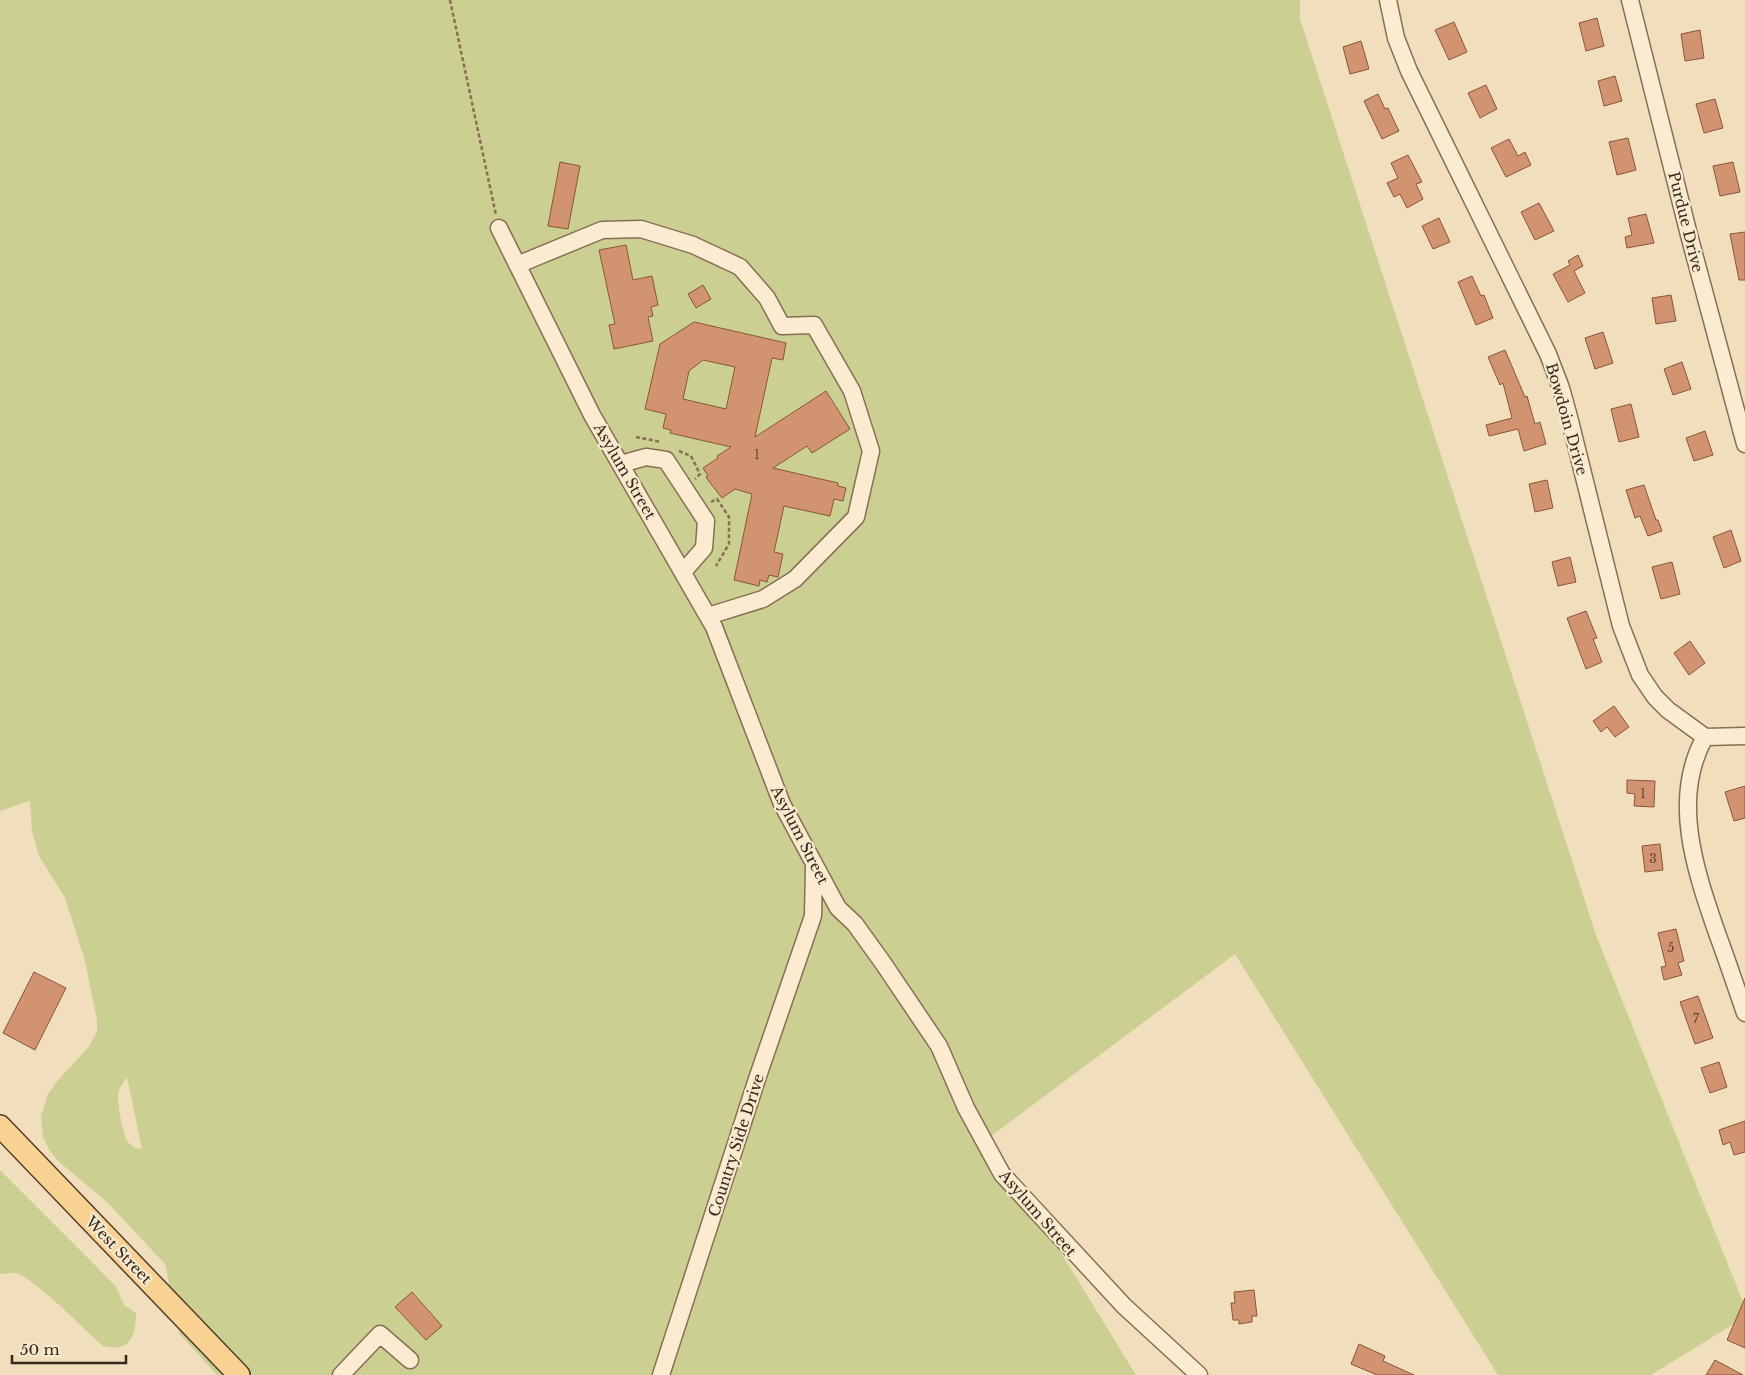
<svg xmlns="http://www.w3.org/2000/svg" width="1745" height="1375" viewBox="0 0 1745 1375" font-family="'Libre Baskerville',serif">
<rect width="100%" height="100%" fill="#f0debd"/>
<path fill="#cbcf91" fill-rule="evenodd" d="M0,0H1300V19L1596,935L1745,1307V1317L1651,1375H1498L1235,954L990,1137L1136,1375H217L179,1333L165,1264L108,1203L58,1161L49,1150L43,1137L41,1116L48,1094L59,1079L89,1047L97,1031V1020L85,961L65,898L39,856L32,832L30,801L0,811ZM127,1077L142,1149C136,1148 132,1147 128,1142C122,1133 118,1106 118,1095C119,1088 123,1083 127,1077Z
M0,1170L99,1269L116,1287L124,1305L136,1313C136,1338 129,1352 103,1346C87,1332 33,1277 16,1273C11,1272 5,1274 0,1274Z"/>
<path fill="#d19370" stroke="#8a553a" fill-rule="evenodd" d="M1597,18L1604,46L1586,51L1579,23Z
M1454,22L1467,52L1449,60L1435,30Z
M1700,30L1704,58L1685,61L1681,34Z
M1361,41L1369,69L1350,74L1343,47Z
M1615,76L1622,101L1604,106L1598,81Z
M1486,85L1497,109L1480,118L1468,93Z
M1378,94L1385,109L1388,108L1399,131L1382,139L1364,101Z
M1715,99L1723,128L1704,133L1696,104Z
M1628,138L1636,170L1617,175L1609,142Z
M1509,139L1518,156L1525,152L1531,165L1506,177L1491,148Z
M1408,155L1422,182L1416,184L1423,199L1407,208L1400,194L1394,197L1387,183L1398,178L1391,163Z
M560,162L580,166L568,229L548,226Z
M1733,162L1740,192L1720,196L1713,166Z
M1539,203L1554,231L1535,240L1521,212Z
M1646,214L1654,243L1627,248L1625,237L1632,235L1628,218Z
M1439,218L1450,242L1433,249L1422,226Z
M1745,232V280H1739L1730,234Z
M626,245L633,280L652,276L658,305L651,307L653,316L648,317L653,341L614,349L609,325L615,324L599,250Z
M1578,255L1583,266L1574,271L1585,293L1568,302L1553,274L1570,265L1568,261Z
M1472,276L1481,296L1484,295L1493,318L1476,325L1458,282Z
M703,285L711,299L696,308L688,294Z
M1671,295L1676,321L1656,324L1652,298Z
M694,322L786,343L783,360L772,358L755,437L826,391L850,429L812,453L807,446L773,468L838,483V486L846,488L843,501L834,499L830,516L784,506L774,552L783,554L778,577L769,575L767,582L760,580L759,586L734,580L752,494L735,489L722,498L708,480L706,477L708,476L703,468L718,458L717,456L731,447L670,433L671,430L663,428L666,414L645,409L660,344ZM703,360L735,367L726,409L683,399L689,371Z
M1603,332L1613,363L1595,369L1585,338Z
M1505,350L1525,397L1527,396L1535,424L1540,422L1546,444L1524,451L1518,429L1489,436L1486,425L1512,418L1503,383L1500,385L1488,357Z
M1682,362L1691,389L1673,395L1664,369Z
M1631,404L1639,437L1619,442L1611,409Z
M1705,431L1713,455L1694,461L1686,438Z
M1547,480L1553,508L1535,512L1529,484Z
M1644,485L1656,520H1658L1662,531L1648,536L1640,516L1635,518L1626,490Z
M1731,530L1741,561L1724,568L1713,537Z
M1570,557L1576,582L1558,586L1552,562Z
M1672,562L1680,594L1661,599L1652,567Z
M1586,611L1597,638L1593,639L1602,662L1586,669L1567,618Z
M1690,641L1705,663L1689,675L1674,653Z
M1614,706L1629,727L1615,737L1607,727L1601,732L1593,721Z
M1627,780L1655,781L1654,807L1634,806L1635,794L1627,793Z
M1745,786V818L1734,821L1725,792Z
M1660,844L1663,870L1645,872L1642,846Z
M1676,929L1684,961L1678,963L1682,975L1664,980L1661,967L1666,966L1658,933Z
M34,972L66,988L35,1050L3,1033Z
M1698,996L1713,1038L1695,1044L1680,1002Z
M1719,1062L1727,1087L1710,1093L1701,1068Z
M1745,1121V1152L1734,1155L1730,1142L1723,1145L1719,1130Z
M1254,1290L1257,1316H1252V1322L1239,1324V1320H1233L1231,1303H1235L1234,1292Z
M412,1292L442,1326L426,1340L395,1307Z
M1745,1298V1348L1727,1340Z
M1359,1344L1385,1356L1383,1361L1414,1375H1377L1351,1364Z
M1715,1360L1743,1375H1706Z"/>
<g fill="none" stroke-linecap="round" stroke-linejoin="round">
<defs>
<path id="minor" d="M1388,0L1396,38L1409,71L1548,354L1561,388L1569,417L1621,626L1640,675L1655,697L1668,710L1705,737L1745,736
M1630,0L1689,235L1745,444
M499,228L592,415L714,627L782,804L838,908L855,924L883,963L939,1046L966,1108L1002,1174L1124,1306L1199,1375
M517,265L602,230L641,229L693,245L740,267L767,298L782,326L814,325L852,391L871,451L856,517L795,579L763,599L708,616
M621,464L646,457L666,460L706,521L704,548L683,572
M1705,737C1670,799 1696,872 1717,933C1727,960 1736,987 1745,1013
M341,1375L380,1334L410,1360
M661,1375L757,1079L813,916L814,867"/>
<path id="major" d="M0,1126L239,1375"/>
</defs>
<use href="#minor" stroke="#896e55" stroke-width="19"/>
<use href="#major" stroke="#573c2a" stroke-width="24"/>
<path stroke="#896e55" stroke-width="2.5" stroke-dasharray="4 2.5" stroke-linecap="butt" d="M450,0L496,215
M636,437L661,442
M679,451L691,456L700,474L695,479
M711,502L717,499L729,517V544L716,566"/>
<use href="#minor" stroke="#fbecd1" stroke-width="16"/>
<use href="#major" stroke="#f7d292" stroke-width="21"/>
</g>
<g text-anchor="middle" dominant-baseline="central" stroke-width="4.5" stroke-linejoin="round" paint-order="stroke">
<g font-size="12" fill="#5e4230">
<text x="757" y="454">1</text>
<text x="1643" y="793">1</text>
<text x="1653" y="858">3</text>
<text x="1671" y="947">5</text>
<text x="1696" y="1018">7</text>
</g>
<g font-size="15" fill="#38271b" stroke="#f7e9cd">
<text transform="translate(1686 222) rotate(76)">Purdue Drive</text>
<text transform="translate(1567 419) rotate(74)">Bowdoin Drive</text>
<text transform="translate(625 471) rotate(60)">Asylum Street</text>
<text transform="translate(800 835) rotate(63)">Asylum Street</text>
<text transform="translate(736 1145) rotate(-72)">Country Side Drive</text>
<text transform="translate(1038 1213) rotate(49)">Asylum Street</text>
<text transform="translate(119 1250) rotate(46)">West Street</text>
</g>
</g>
<path d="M12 1355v8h114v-8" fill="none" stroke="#38271b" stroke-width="2.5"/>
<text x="20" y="1355" font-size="15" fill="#38271b" stroke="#f7e9cd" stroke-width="4" paint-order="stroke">50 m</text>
</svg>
